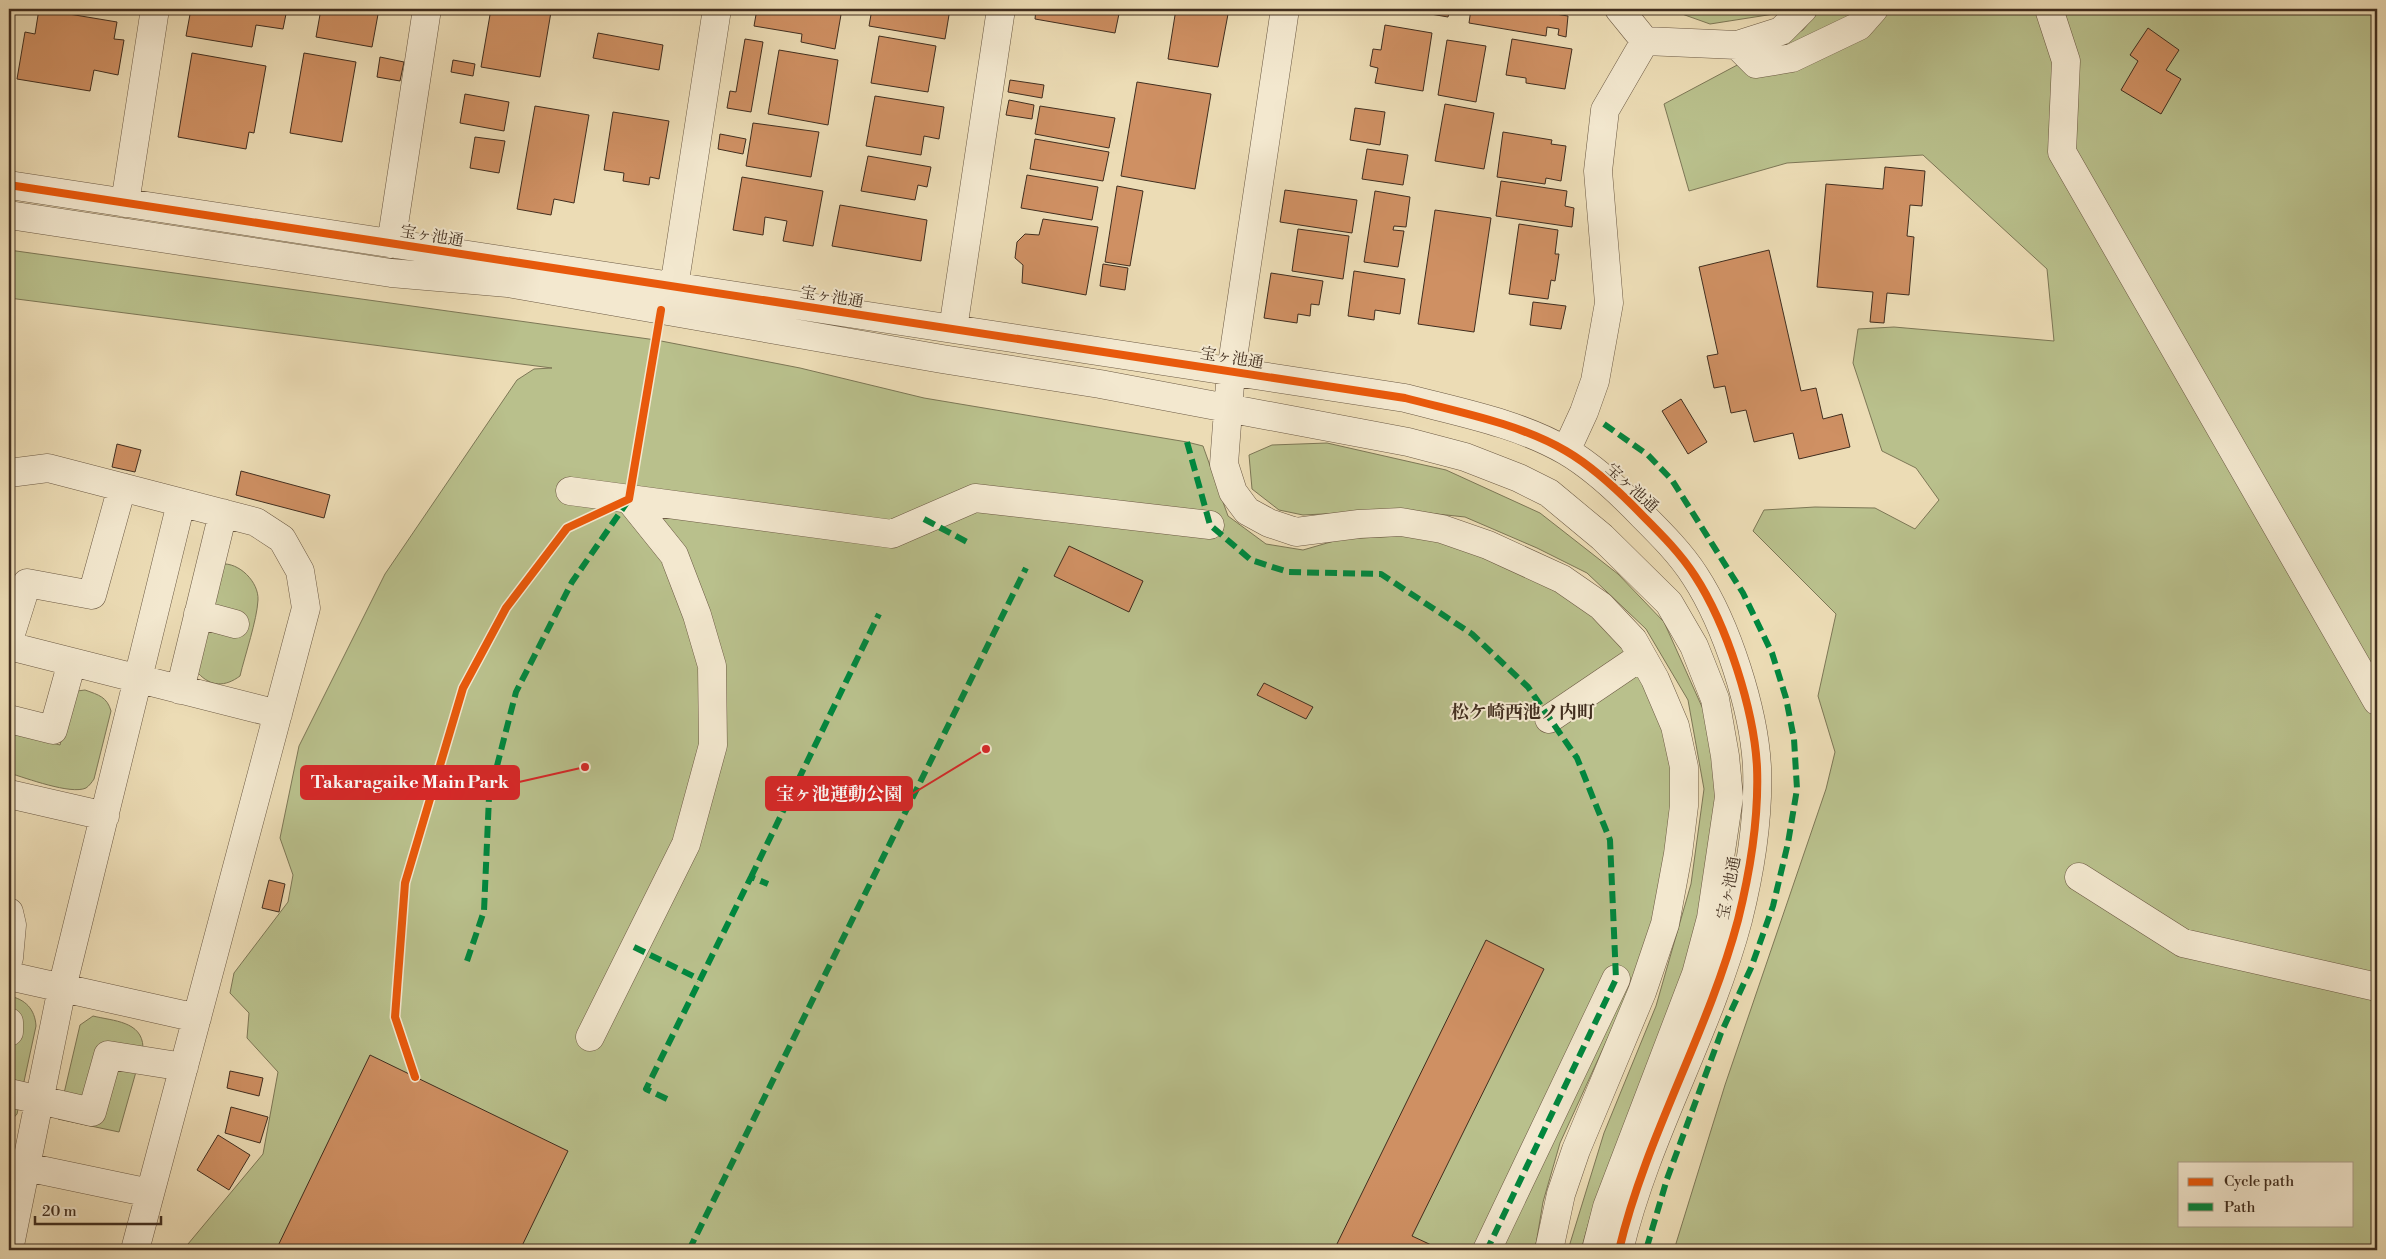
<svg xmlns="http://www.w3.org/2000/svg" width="2386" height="1259" viewBox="0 0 2386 1259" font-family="'Libre Bodoni','Noto Serif JP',serif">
<rect width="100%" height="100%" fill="#ecdcb5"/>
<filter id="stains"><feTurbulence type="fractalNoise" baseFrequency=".004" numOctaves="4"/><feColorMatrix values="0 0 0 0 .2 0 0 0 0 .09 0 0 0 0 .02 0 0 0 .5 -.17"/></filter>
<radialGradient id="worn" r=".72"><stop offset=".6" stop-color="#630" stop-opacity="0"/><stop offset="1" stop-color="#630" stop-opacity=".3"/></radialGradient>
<path fill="#b9c08c" stroke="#7d7756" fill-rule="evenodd" d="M1668,9H1806L1710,24Z
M1820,9H2377V1250H1674L1725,1085L1826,789L1835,752L1818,696L1836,614L1753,531L1764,510L1815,507L1875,508L1915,529L1939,500L1916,468L1882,451L1853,363L1858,329L1894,327L2054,341L2047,269L1923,155L1787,163L1689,191L1664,104L1803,30ZM2180,1163H2352V1225H2180Z
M9,250L656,340L800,368L924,398L1187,442L1203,446L1228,516L1266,544L1303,550L1341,539L1418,535L1509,560L1613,629L1657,698L1674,751L1676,804L1646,954L1560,1143L1543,1202L1535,1250H183L263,1154L278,1072L247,1038L249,1013L230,993L234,973L288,902L293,875L280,838L299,746L385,574L517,380L534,369L552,368L9,298Z
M1327,443L1446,470L1540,513L1618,574L1664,622L1707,718L1717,789L1709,869L1686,970L1592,1211L1581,1250H1568L1604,1133L1656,1006L1691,884L1704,789L1688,700L1646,629L1587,573L1537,548L1465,517L1400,510L1303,515L1279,510L1252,489L1249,455L1272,445Z
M221,564C239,562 259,582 258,600C257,620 245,655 240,676C225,687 211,687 198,673Z
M85,690C99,695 107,697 111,711L94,779C92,782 89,786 86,788C71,795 26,778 9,773V732L60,745L72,695L77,691Z
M9,996C25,999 35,1009 36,1026L17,1114L9,1123Z
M93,1016C113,1021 142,1021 143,1047L119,1132L58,1119L80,1025Z"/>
<path fill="#cf9063" stroke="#412e1f" d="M39,9L117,22L114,39L124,40L118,75L94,70L90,91L17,79L25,32L35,34Z
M87,9H107V12Z
M191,9H287L283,29L256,25L252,47L186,36Z
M321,9H379L372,47L316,37Z
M491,9H530L551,12L540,77L481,67Z
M757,9H842L835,49L801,42L802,34L754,26Z
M872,9H950L945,39L869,26Z
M1036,9H1120L1115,33L1035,19Z
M1176,9H1229L1218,67L1168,59Z
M1370,9H1391L1390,12Z
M1414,9H1450L1448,17L1413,11Z
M1471,9H1524L1568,16L1566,37L1558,35L1559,29L1547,27L1546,36L1469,23Z
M1385,25L1432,33L1423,91L1375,83L1378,68L1370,66L1373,49L1381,50Z
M2148,28L2179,50L2166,70L2181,79L2161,114L2121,90L2138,61L2130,55Z
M598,33L663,45L659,70L593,58Z
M879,36L936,46L928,92L871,83Z
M745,39L763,42L751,112L727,108L730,91L736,92Z
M1512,39L1572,49L1565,89L1526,83V78L1506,75Z
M1447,40L1486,46L1476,102L1438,95Z
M779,50L838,60L828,125L768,114Z
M192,53L266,66L254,133L249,132L246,149L178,137Z
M304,53L356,62L342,142L290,133Z
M380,57L404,62L400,81L377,77Z
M453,60L475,64L473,76L451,72Z
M1010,80L1044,85L1042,98L1008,92Z
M1137,82L1211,94L1195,189L1121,176Z
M465,94L509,102L504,131L460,123Z
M875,96L944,107L939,139L924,136L921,155L866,146Z
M1009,100L1034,105L1032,119L1006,115Z
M1445,104L1494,113L1484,169L1435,161Z
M535,106L589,115L574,203L554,199L551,215L517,209Z
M1040,106L1115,118L1109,148L1035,134Z
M1355,108L1385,112L1380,145L1350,140Z
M613,112L669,121L659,179L650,177L649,185L623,181L624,173L604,170Z
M753,123L819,132L811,177L746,166Z
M1503,132L1552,140L1551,144L1566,146L1561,181L1546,178L1545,184L1497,177Z
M720,134L746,139L743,154L718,149Z
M475,137L505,141L499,173L470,168Z
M1035,139L1109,152L1103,181L1030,169Z
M1367,149L1408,155L1403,185L1362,179Z
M868,156L931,167L927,187L918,185L915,200L861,191Z
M1885,167L1925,171L1922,206L1910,205L1907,236L1914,237L1909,295L1887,293L1884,323L1870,322L1873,292L1817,287L1826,184L1883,189Z
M1027,175L1098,187L1092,220L1021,208Z
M742,177L823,191L813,246L783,241L787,221L765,217L763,235L733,230Z
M1501,181L1567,191L1565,206L1574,208L1572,227L1496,216Z
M1117,186L1143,191L1130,266L1105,262Z
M1285,190L1357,200L1352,233L1280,222Z
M1375,191L1410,197L1406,227L1394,226L1393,230L1404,231L1398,267L1364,262Z
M840,205L927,220L921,261L832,246Z
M1435,210L1491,218L1474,332L1418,324Z
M1043,219L1098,227L1086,295L1022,283L1023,265L1015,258L1017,242L1025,234L1039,235Z
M1519,224L1558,230L1555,254H1559L1555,281L1551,280L1548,299L1509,294Z
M1298,229L1349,236L1343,279L1292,271Z
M1769,250L1801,391L1816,388L1823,419L1842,414L1850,447L1799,459L1793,433L1754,442L1746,410L1731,413L1725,386L1714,388L1707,356L1718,354L1699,267Z
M1103,264L1128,268L1125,290L1100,286Z
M1354,271L1405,279L1400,314L1375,310L1374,320L1348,316Z
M1271,273L1323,281L1319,305L1311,304L1310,316L1298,314L1297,323L1264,318Z
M1533,302L1566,306L1561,329L1530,325Z
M1681,399L1707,442L1688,454L1662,411Z
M117,444L141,450L135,472L112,467Z
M241,471L330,495L324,518L236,495Z
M1069,546L1143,581L1129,612L1054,576Z
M1264,683L1313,707L1306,719L1257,695Z
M269,880L285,884L279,912L262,908Z
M1486,940L1544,969L1412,1236L1442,1250H1334Z
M370,1055L568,1151L520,1250H276Z
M230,1071L263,1078L259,1096L227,1088Z
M231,1107L268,1117L260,1143L225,1133Z
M218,1135L250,1155L229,1190L197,1170Z"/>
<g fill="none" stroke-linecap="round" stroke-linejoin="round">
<defs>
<path id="minor" d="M1285,9L1231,371L1224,464L1233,492L1247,511L1269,523L1296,532L1359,524L1401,522L1442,529L1488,545L1562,579L1601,606L1633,640L1655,679L1675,726L1684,767V806L1678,854L1665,924L1642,992L1576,1150L1561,1194L1549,1250
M1619,9L1645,41L1737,45L1781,31L1803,9
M2049,9L2066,61L2062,152L2377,701
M1737,45L1756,64L1792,58L1859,26L1874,9
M9,185L1405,398C1458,412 1518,423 1566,451C1595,468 1620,492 1643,516C1662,535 1681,554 1695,576C1727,625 1754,710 1757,767C1759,818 1750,872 1738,920C1708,1033 1646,1136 1619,1250
M125,203L155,9
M9,215L391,273L508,283L942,359L1100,384L1408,442L1465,457L1519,478L1549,493L1602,537L1669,603L1694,646L1715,699L1725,756L1729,797L1711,918L1696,974L1607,1207L1596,1250
M391,244L427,9
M674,287L717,9
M953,329L1001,9
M1566,451L1584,412L1595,381L1609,303L1598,171L1605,110L1645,41
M9,473L48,468L256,522L282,539L300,571L306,608L135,1250
M570,491L892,534L975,498L1210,525
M198,614L235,624
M9,640L27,583L92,595L122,487
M9,646L278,714
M180,690L223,513
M9,719L53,730L72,662
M1549,719L1642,656
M9,794L105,816
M2079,877L2183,943L2377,987
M9,912L12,925L9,958
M9,976L197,1018
M9,1022V1032
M590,1037L686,844L713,745L712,666L697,615L674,555L629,499
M9,1093L92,1112L108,1055L184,1067
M26,1167L150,1193
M9,1250L62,988L181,503
M1487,1250L1616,979"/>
</defs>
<use href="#minor" stroke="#6c5a44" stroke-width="29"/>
<use href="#minor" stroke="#f3e8cf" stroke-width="28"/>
<path stroke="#00873e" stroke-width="6" stroke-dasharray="12 6" stroke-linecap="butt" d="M1604,424L1648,455L1672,480L1743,593L1772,653L1786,698L1794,739L1797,789L1788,843L1773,906L1751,968L1721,1033L1667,1179L1646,1250
M1187,442L1210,525L1251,560L1288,572L1381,574L1472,634L1528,687L1577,758L1610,840L1616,979L1487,1250
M924,519L967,542
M751,877L879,614
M634,947L699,979
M467,961L484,911L489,797L516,692L572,582L628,501
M667,1099L646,1089L751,877L768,884
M689,1250L1026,568"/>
<defs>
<path id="cycleway" d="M9,185L1405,398C1458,412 1518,423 1566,451C1595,468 1620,492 1643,516C1662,535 1681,554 1695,576C1727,625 1754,710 1757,767C1759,818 1750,872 1738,920C1708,1033 1646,1136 1619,1250
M415,1077L395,1017L405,883L463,688L506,608L567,528L629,499L661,310"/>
</defs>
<use href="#cycleway" stroke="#f3e8cf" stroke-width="11"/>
<use href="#cycleway" stroke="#e8590c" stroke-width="8"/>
</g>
<g text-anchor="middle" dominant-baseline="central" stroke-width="4" stroke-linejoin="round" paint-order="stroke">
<g font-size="16" fill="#412e1f" stroke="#f3e8cf">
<text transform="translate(432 236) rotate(9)">宝ヶ池通</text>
<text transform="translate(832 297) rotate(9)">宝ヶ池通</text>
<text transform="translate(1232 358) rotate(9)">宝ヶ池通</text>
<text transform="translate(1632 488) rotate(42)">宝ヶ池通</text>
<text transform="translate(1729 888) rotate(-79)">宝ヶ池通</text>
</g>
<g font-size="18" font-weight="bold" fill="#412e1f" stroke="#f3e8cf">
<text x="1523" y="712">松ケ崎西池ノ内町</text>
</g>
</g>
<path fill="none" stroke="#d62828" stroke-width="2" d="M585 767L519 782M986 749L912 794"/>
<g fill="#d62828" stroke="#f3e8cf" stroke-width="2">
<circle cx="585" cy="767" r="5"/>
<circle cx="986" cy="749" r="5"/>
</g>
<g fill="#d62828" stroke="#d62828" stroke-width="2">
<rect x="301" y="766" width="218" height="33" rx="5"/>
<rect x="766" y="777" width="146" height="33" rx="5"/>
</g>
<g font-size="18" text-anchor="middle" font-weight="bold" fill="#fff">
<text x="410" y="788">Takaragaike Main Park</text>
<text x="839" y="800">宝ヶ池運動公園</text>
</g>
<rect width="2386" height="1259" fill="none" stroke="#ecdcb5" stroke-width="30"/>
<rect x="10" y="10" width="2366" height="1239" fill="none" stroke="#412e1f" stroke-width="2.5"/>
<rect x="15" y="15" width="2356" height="1229" fill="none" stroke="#412e1f"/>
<rect x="2178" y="1162" width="175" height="65" fill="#f3e8cf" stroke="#ac9e89"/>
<rect x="2188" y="1178" width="25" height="8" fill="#e8590c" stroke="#ac9e89"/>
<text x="2224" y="1186" font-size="15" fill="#412e1f">Cycle path</text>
<rect x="2188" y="1203" width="25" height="8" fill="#00873e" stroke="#ac9e89"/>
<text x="2224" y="1212" font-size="15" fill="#412e1f">Path</text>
<path d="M35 1216v8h126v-8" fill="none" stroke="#412e1f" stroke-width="2.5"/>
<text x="42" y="1216" font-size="15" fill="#412e1f" stroke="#f3e8cf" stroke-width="4" paint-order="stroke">20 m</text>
<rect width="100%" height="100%" filter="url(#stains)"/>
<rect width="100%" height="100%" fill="url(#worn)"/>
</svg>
